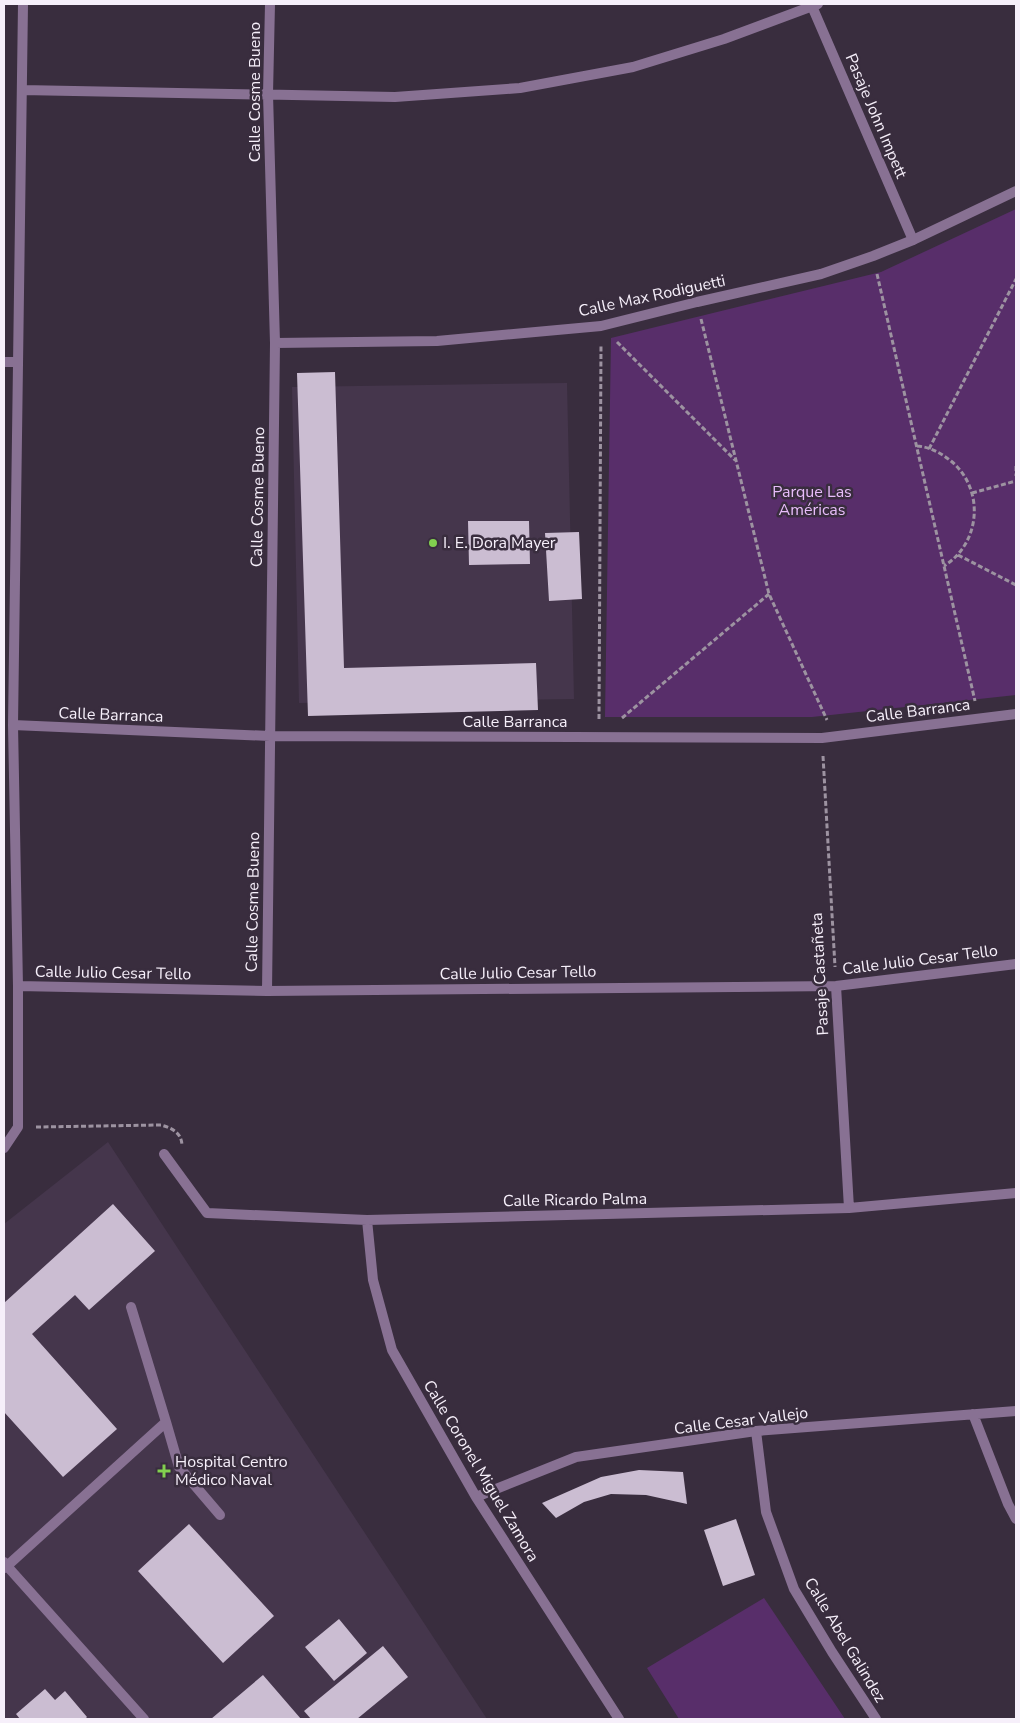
<svg xmlns="http://www.w3.org/2000/svg" width="1020" height="1723" viewBox="0 0 1020 1723" font-family="'Nunito Sans',sans-serif">
<rect width="100%" height="100%" fill="#392d3e"/>
<path fill="#45364c" d="M567,383L574,699L299,703L292,387Z
M108,1142L487,1719H4V1224Z"/>
<path fill="#582e6a" d="M1016,209V695L812,717H605L611,338L881,272Z
M764,1598L845,1719H679L647,1668Z"/>
<path fill="#cbbdd2" d="M335,372L344,668L536,663L538,710L308,716L297,373Z
M468,521H529L530,564L469,565Z
M579,532L582,599L549,601L545,533Z
M113,1204L155,1251L89,1310L75,1295L32,1334L117,1429L63,1477L4,1412V1303Z
M639,1470L683,1472L687,1504L646,1495L611,1494L584,1502L556,1518L542,1503L601,1477Z
M736,1519L755,1575L723,1586L704,1530Z
M189,1524L274,1616L223,1663L138,1571Z
M339,1619L367,1653L334,1681L305,1647Z
M383,1646L408,1677L357,1719H311L304,1711Z
M263,1675L301,1719H211Z
M45,1689L55,1700L65,1691L87,1717L85,1719H20L16,1714Z"/>
<g fill="none" stroke-linecap="round" stroke-linejoin="round">
<path stroke="#9d93a1" stroke-width="3" stroke-dasharray="5 2.5" stroke-linecap="butt" d="M877,274L975,701
M701,319L769,594L827,720
M617,342L735,460
M917,446C930,447 941,453 951,461C985,489 981,543 944,566
M929,449L1016,279
M1016,466V476
M972,493L1016,481
M958,555L1016,585
M622,718L769,594
M599,719L601,345
M823,756L835,967
M36,1127L161,1125C172,1128 182,1133 182,1146"/>
<path stroke="#887193" stroke-width="10" d="M166,1422L179,1467L220,1515
M4,1562L7,1566L166,1422L131,1307
M4,1568L7,1566L144,1719"/>
<path stroke="#887193" stroke-width="10" d="M811,4L913,240"/>
<path stroke="#887193" stroke-width="10" d="M22,90L395,97L520,88L633,67L724,39L818,4
M275,343L437,341L601,326L697,302L821,274L873,256L913,240L1016,191
M4,362H18
M13,725L270,736L822,738L1016,714
M18,986L267,991L836,986L1016,964
M836,986L849,1208
M267,991L275,343L268,94L270,4
M4,1148L18,1127V986L13,725L23,4
M164,1154L207,1213L367,1220L849,1208L1016,1193
M367,1220L373,1280L392,1350L476,1497L619,1719
M973,1414L1008,1504L1016,1519
M756,1431L766,1512L794,1589L832,1652L876,1719
M476,1497L576,1457L756,1431L1016,1411"/>
</g>
<g fill="#82d04f" stroke="#392d3e" stroke-width="2">
<circle cx="433" cy="543" r="5"/>
<path d="M161.5 1463.5h5v5h5v5h-5v5h-5v-5h-5v-5h5z"/>
</g>
<g text-anchor="middle" dominant-baseline="central" stroke-width="5" stroke-linejoin="round" paint-order="stroke">
<g font-size="16" fill="#f6effa" stroke="#392d3e">
<text transform="translate(255 92) rotate(-90)">Calle Cosme Bueno</text>
<text transform="translate(876 116) rotate(67)">Pasaje John Impett</text>
<text transform="translate(652 296) rotate(-12)">Calle Max Rodiguetti</text>
<text transform="translate(258 497) rotate(-89)">Calle Cosme Bueno</text>
<text transform="translate(918 711) rotate(-7)">Calle Barranca</text>
<text transform="translate(111 715) rotate(2)">Calle Barranca</text>
<text x="515" y="722">Calle Barranca</text>
<text transform="translate(253 902) rotate(-89)">Calle Cosme Bueno</text>
<text transform="translate(920 960) rotate(-7)">Calle Julio Cesar Tello</text>
<text transform="translate(113 973) rotate(1)">Calle Julio Cesar Tello</text>
<text transform="translate(518 973) rotate(-1)">Calle Julio Cesar Tello</text>
<text transform="translate(820 974) rotate(-93)">Pasaje Castañeta</text>
<text transform="translate(575 1200) rotate(-1)">Calle Ricardo Palma</text>
<text transform="translate(741 1421) rotate(-7)">Calle Cesar Vallejo</text>
<text transform="translate(481 1471) rotate(59)">Calle Coronel Miguel Zamora</text>
<text transform="translate(845 1640) rotate(59)">Calle Abel Galindez</text>
</g>
<g font-size="16" fill="#e8bdfb" stroke="#392d3e">
<text x="812" y="492">Parque Las<tspan x="812" dy="18">Américas</tspan></text>
</g>
<g font-size="16" fill="#f6effa" stroke="#392d3e" text-anchor="start">
<text x="443" y="543">I. E. Dora Mayer</text>
<text x="175" y="1462">Hospital Centro<tspan x="175" dy="18">Médico Naval</tspan></text>
</g>
</g>
<rect width="1020" height="1723" fill="none" stroke="#f6effa" stroke-width="10"/>
</svg>
